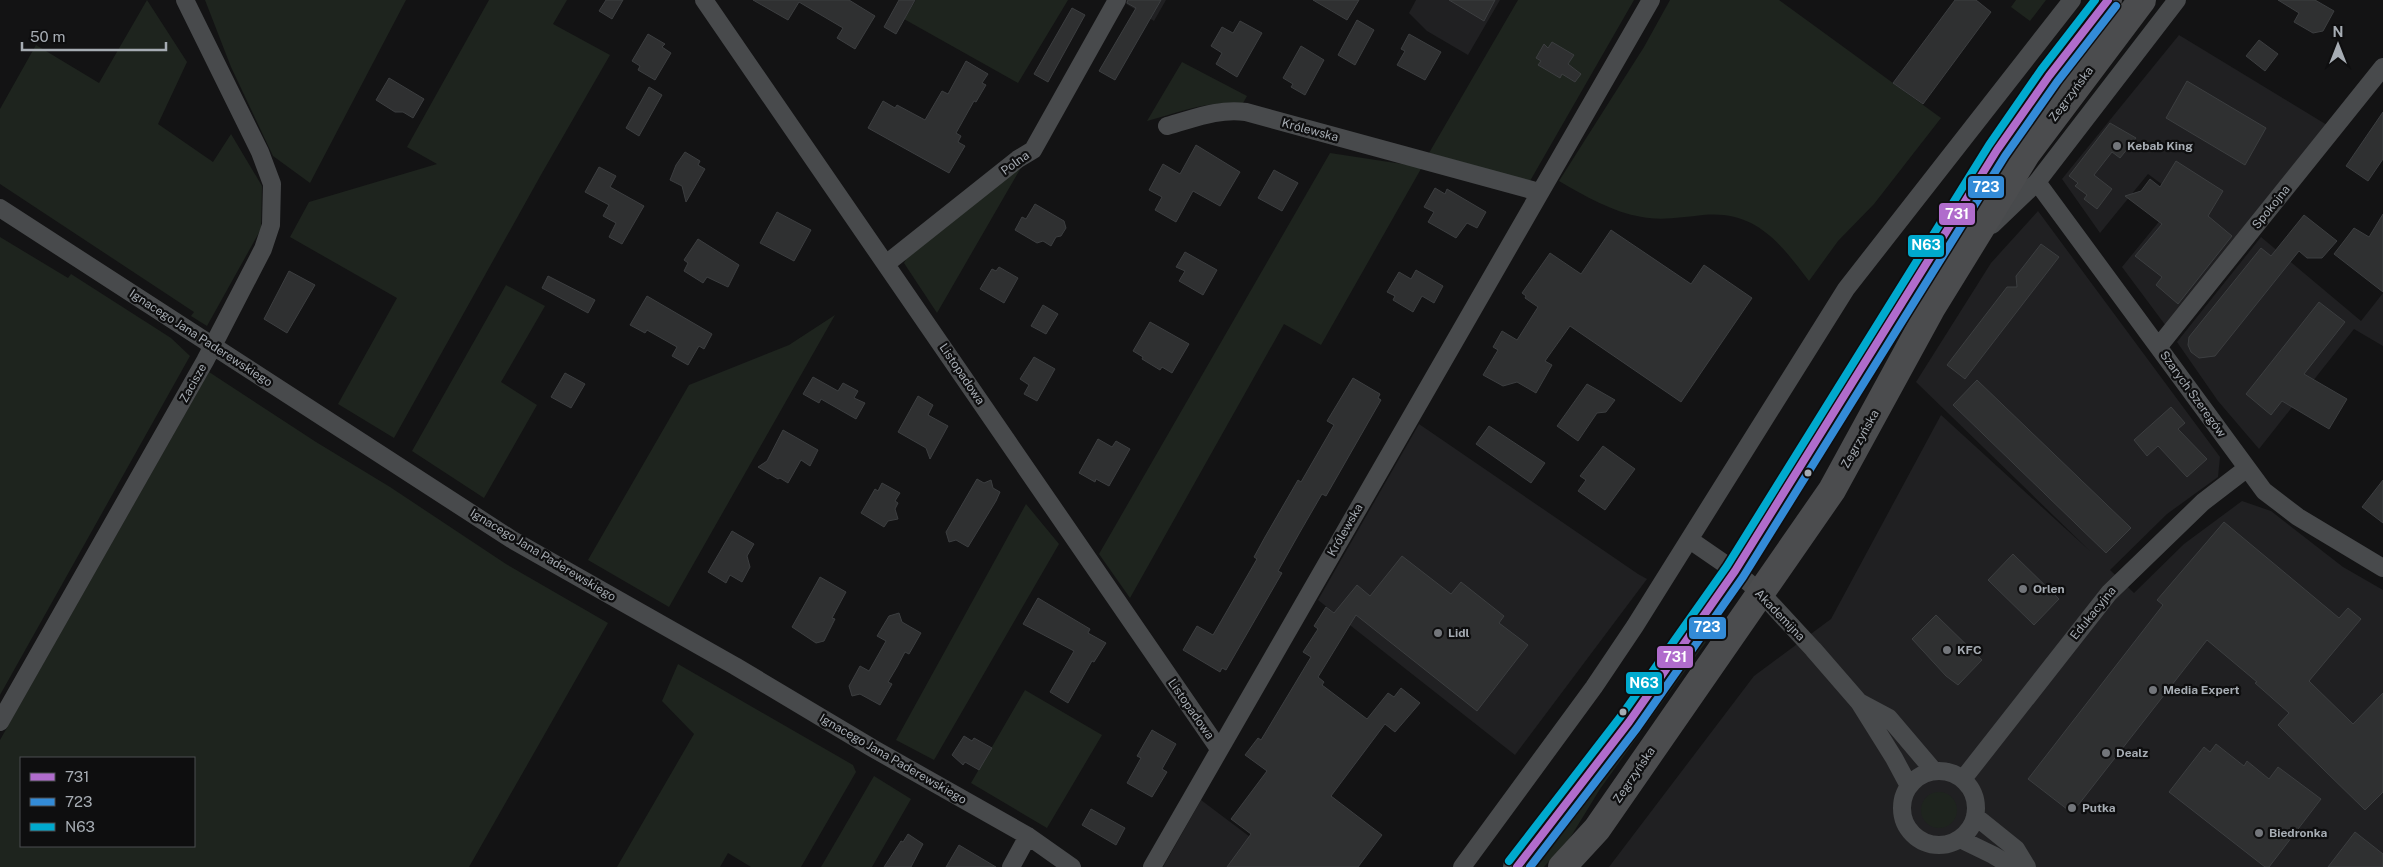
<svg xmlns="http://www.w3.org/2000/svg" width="2383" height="867" viewBox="0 0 2383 867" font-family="'Public Sans',sans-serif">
<rect width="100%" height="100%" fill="#131314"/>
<path fill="#202022" d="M1125,0H1166L1154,21L1123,2Z
M1416,0H1500L1468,55L1427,31L1409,13Z
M2179,35L2327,125L2166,326L2122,267L2179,197L2148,174L2100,233L2062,179Z
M2038,211L2220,457L2218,477L2167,514L2110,570L2134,593L2184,544L2242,501L2271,511L2343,567L2383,590V867H1609L1754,676L1831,619L1941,415L2090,551L1916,382L1991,263Z
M2261,237L2361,321L2383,293V346L2354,329L2259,449L2218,401L2177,342Z
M1419,424L1638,574L1647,579L1515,755L1318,600Z
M1201,800L1290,867H1163Z"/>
<path fill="#1e241e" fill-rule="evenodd" d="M147,0L187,62L158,124L213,162L231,134L262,186L261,229L207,326L191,316L194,312L0,184V109L36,45L99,83Z
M205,0H406L310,183L273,156L231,67Z
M489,0H567L553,24L610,55L542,173L394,438L338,404L397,298L290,237L309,202L437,164L407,147Z
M916,0H1068L1018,83L904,19Z
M1518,0H1634L1530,181L1429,153Z
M1670,0H1779L1941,118L1874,204L1838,241L1809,281C1780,243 1756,210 1703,215C1683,217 1662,221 1642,217C1612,212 1585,196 1559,181L1644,47Z
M2016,0H2046L2030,21L2011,7Z
M1182,62L1247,96L1242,105C1210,99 1178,113 1147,121Z
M1330,153L1422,167L1321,345L1284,324L1130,598L1099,554Z
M1023,164L937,313L904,263L906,259Z
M0,237L68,278L71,274L171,338L190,356L0,695Z
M506,285L545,306L501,382L537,405L484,498L412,451Z
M835,315L669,607L588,560L689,385L789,345Z
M209,372L316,442L390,487L506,564L608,623L469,867H0V740ZM21,758H194V846H21Z
M1026,504L1059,544L934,760L896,740Z
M1703,640L1706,642L1600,789L1570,838L1544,867H1534L1595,790Z
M678,664L853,765L856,772L801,867H751L728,853L720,867H617L694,734L662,701Z
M1025,690L1102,735L1047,828L971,783Z
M874,776L911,799L872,867H821Z
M1921 810a18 18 0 1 1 36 0a18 18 0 1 1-36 0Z"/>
<path fill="#2f3031" stroke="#3c3e40" d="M606,0H623L612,19L599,11Z
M753,0H849L875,16L855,49L837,38L843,28L799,2L788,20Z
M899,0H915L896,34L884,27Z
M1128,0H1161L1115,80L1099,71L1136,8L1127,3Z
M1313,0H1359L1347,20Z
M1449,0H1495L1484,21Z
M1955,0H1976L1991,12L1923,104L1893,83Z
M2278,0H2315L2334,11L2323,31L2313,33L2294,22L2299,13Z
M1072,8L1085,15L1048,82L1034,74Z
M1357,20L1374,30L1355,65L1338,55Z
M1240,21L1262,33L1237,77L1216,64L1222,53L1211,46L1222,27L1233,33Z
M648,34L665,44L662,47L671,53L655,80L638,70L640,66L632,61Z
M1409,34L1441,52L1425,80L1397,65L1405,51L1401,49Z
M2259,40L2278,54L2265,71L2246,56Z
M1552,42L1574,55L1568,64L1581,74L1575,82L1562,74L1560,78L1538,65L1541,61L1536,58L1544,44L1548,48Z
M1301,46L1324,60L1305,95L1291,87L1293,84L1283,78Z
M966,61L988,74L982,83L986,85L976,102L974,101L956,133L961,136L958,142L965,146L949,173L868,128L883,101L895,108L897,105L925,120L942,91L948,94Z
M389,78L424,99L413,118L403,112H395L376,100Z
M2187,81L2266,128L2245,165L2166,118Z
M649,87L662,95L639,136L626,128Z
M2383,112V159L2368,181L2346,166Z
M2110,123L2136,138L2120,158L2112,152L2094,175L2112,189L2097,209L2084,199L2087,195L2075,186L2078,183L2069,176Z
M1196,145L1240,172L1220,206L1193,191L1176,222L1155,210L1162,197L1149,190L1163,164L1180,174Z
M685,152L700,161L698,165L705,169L686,202L682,186L670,180L676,165Z
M2176,161L2223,191L2208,216L2232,236L2178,304L2156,285L2162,277L2135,256L2162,224L2125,196L2141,191L2150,179L2160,187Z
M599,167L616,176L610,187L644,206L622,244L609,237L616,223L603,216L609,205L585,192Z
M1274,170L1298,183L1282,211L1258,198Z
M1435,188L1445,194L1447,189L1486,212L1477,228L1467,223L1456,238L1428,222L1434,212L1424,207Z
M1035,204L1064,221L1066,228L1061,236L1056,237L1051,246L1043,241L1037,243L1015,230L1022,217L1026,219Z
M777,212L811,230L794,261L760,243Z
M2383,214V292L2334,254L2354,228L2369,237Z
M2304,215L2337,241L2322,258H2307L2299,251L2215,356L2199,358L2191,352L2188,345L2189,337L2261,248L2271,256Z
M1611,230L1691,284L1704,265L1752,298L1681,402L1570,326L1545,361L1552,365L1536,393L1517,382L1503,386L1483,375L1498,350L1493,347L1502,331L1517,340L1538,307L1525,298L1526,296L1522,293L1550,253L1581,274Z
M698,239L739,265L728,287L707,277L703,283L684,271L688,263L684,260Z
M2041,244L2059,257L1965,379L1947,365L2007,287H2017L2016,276Z
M1185,252L1217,270L1203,295L1179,281L1185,271L1176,267Z
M999,267L1018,278L1004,303L980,289L992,269L996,271Z
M1416,270L1443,286L1434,303L1422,296L1413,312L1393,300L1395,296L1387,292L1399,272L1411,279Z
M289,271L315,285L287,333L264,319Z
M548,276L595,300L588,313L542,288Z
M647,296L712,334L704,349L699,346L688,365L672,356L677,347L647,330L645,333L630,325Z
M2319,302L2345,322L2304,374L2347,399L2329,429L2282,401L2271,415L2246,394Z
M1043,305L1058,314L1046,334L1031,326Z
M1150,322L1189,344L1172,373L1162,367L1160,370L1142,359L1143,357L1133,351Z
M1034,357L1055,369L1037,401L1024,394L1029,385L1020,379Z
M565,373L585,384L571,408L551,397Z
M813,377L838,391L843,383L858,391L854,398L865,403L856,419L821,399L819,403L803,394Z
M1353,378L1380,394L1378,398L1381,400L1326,496L1322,494L1300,532L1278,571L1282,573L1226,670L1222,668L1220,672L1183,650L1197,626L1213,635L1257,559L1254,557L1265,537L1298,480L1301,482L1334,425L1327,421Z
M1977,380L2131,528L2106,553L1953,405Z
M1587,384L1615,400L1606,412L1597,413L1578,441L1557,426Z
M918,396L933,405L928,415L948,426L930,459L926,448L898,432Z
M2171,407L2185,423L2178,429L2207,459L2187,477L2158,446L2147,456L2134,440Z
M1489,426L1545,463L1531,483L1476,444Z
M783,430L818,450L810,466L801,460L788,483L780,478L778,479L758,467L767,461Z
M1098,439L1112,447L1116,441L1130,449L1109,486L1096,479L1095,482L1079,473Z
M1603,446L1635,469L1605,510L1578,491L1586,480L1580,476Z
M977,479L984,483L991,480L993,488L1000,492L996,501L968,547L956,540L949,542L946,532Z
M2383,480V523L2362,507Z
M882,483L900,493L895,501L898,503L895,509L898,519L888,521L884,527L861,513L875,489L878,491Z
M2224,522L2339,618L2348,608L2361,619L2309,681L2353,724L2383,693V792L2365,810L2278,725L2289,713L2255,683L2257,682L2207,640L2072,813L2028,779L2163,605L2157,600Z
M732,531L754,544L747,556L750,567L742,582L730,575L726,583L708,572Z
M2013,554L2059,599L2034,625L1988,580Z
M1402,556L1451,594L1461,582L1504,616L1499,623L1528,645L1477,711L1356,615L1318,677L1324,682L1322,685L1367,719L1388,693L1394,697L1401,688L1420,703L1395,732L1385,724L1331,796L1382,835L1358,867H1227L1251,834L1231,819L1267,771L1245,755L1258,738L1261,740L1311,657L1303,652L1318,629L1314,626L1326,607L1334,613L1357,585L1370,596Z
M820,577L846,592L832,618L835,619L824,641L816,643L792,627Z
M1038,598L1090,629L1088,633L1106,643L1094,662L1092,661L1068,703L1050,692L1074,651L1023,624Z
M899,613L902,622L921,633L909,654L905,652L897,667L888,682L892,684L880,705L860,694L852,696L849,686L860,666L869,671L886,641L877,636L889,616Z
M1936,615L1982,660L1958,685L1946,676L1912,639Z
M1152,730L1176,744L1162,769L1167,772L1152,797L1127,783L1141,758L1137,756Z
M964,736L972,741L974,738L992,748L979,770L965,762L963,765L952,755Z
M2216,744L2244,766L2247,761L2269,779L2278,767L2321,799L2269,867H2265L2169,792L2204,747L2210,752Z
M1091,809L1125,828L1116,845L1082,825Z
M2355,832L2383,854V867H2328Z
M908,834L923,844L911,867H884L901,841L903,842Z
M959,845L996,867H946Z"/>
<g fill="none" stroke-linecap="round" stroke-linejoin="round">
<path stroke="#484a4c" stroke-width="18" d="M704,0L1219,749
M1167,126C1193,119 1218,108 1246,112L1539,192
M2037,182L2264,491L2298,517L2383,568
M0,208L511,539L735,666L874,749L1028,836L1072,867
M1992,225L2037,182L2177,0
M886,264L1018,159L1033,150L1117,0
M2159,346L2383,67
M1690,540L1735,571L1762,594L1813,649L1859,702L1894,758L1909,786
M1859,702L1889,718L1934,771
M0,722L205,361L263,249L271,225L272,184L260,152L185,0
M1902 808a37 37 0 1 1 74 0a37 37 0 1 1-74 0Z
M1963,779L2109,593L2203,502L2246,469
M1975,816L2016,849L2027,867
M1960,839L1993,855L2008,864L2027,867
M1011,867L1028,836
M1152,867L1651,0
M1462,867L1594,687L1635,626L1846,289L2072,0"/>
<path stroke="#4b4c4e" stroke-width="28" d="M1517,867C1595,773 1666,672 1735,571L1997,150L2049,76L2108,0
M1562,867L1597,829L1832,490L1931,309L2027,153L2142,0"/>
<defs>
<path id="bus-1" d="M1517,867L1629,722L1735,571L1997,150L2049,76L2108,0"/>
<path id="bus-2" d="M1530,867L1637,728L1743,577L2005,156L2057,82L2116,6"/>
<path id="bus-3" d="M1509,861L1621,716L1727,566L1989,145L2041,70L2095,0"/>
</defs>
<use href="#bus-1" stroke="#0e0e0f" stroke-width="11"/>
<use href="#bus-2" stroke="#0e0e0f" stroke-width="11"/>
<use href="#bus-3" stroke="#0e0e0f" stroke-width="11"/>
<use href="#bus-1" stroke="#b06ccc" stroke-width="8"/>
<use href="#bus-2" stroke="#338bd7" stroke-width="8"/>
<use href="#bus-3" stroke="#00a9ce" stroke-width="8"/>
</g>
<g fill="#73767b" stroke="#0e0e0f" stroke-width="2">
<circle cx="2117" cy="146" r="5"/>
<circle cx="2023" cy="589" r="5"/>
<circle cx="1438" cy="633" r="5"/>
<circle cx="1947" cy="650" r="5"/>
<circle cx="2153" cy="690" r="5"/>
<circle cx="2106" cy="753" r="5"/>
<circle cx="2072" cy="808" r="5"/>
<circle cx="2259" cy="833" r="5"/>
</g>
<g fill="#a6acb3" stroke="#0e0e0f" stroke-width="2">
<circle cx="1808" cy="473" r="4.5"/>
<circle cx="1623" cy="712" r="4.5"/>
</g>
<g text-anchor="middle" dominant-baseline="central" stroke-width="4.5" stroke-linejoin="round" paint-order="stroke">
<g font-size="12" fill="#a6acb3" stroke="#0e0e0f">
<text transform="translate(2071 94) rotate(-53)">Zegrzyńska</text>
<text transform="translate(1310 130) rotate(15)">Królewska</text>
<text transform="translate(1015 163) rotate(-36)">Polna</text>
<text transform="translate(2271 207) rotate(-51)">Spokojna</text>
<text transform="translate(201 338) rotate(33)">Ignacego Jana Paderewskiego</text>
<text transform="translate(962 374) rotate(56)">Listopadowa</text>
<text transform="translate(193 383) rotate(-61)">Zacisze</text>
<text transform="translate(2193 394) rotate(54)">Szarych Szeregów</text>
<text transform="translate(1860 439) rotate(-61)">Zegrzyńska</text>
<text transform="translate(1345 530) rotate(-60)">Królewska</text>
<text transform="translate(543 555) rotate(31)">Ignacego Jana Paderewskiego</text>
<text transform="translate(2093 613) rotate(-51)">Edukacyjna</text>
<text transform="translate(1780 615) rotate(46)">Akademijna</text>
<text transform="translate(1191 709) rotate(55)">Listopadowa</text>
<text transform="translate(893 759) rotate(30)">Ignacego Jana Paderewskiego</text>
<text transform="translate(1634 775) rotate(-56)">Zegrzyńska</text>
</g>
<g font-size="12" font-weight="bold" fill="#a6acb3" stroke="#0e0e0f" text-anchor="start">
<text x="2127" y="146">Kebab King</text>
<text x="2033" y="589">Orlen</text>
<text x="1448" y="633">Lidl</text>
<text x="1957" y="650">KFC</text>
<text x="2163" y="690">Media Expert</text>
<text x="2116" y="753">Dealz</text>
<text x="2082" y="808">Putka</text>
<text x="2269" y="833">Biedronka</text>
</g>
</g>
<g stroke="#0e0e0f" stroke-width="2">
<rect x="1967" y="175" width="38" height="24" rx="5" fill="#338bd7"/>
<rect x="1938" y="202" width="38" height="24" rx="5" fill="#b06ccc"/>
<rect x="1907" y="234" width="38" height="24" rx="5" fill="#00a9ce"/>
<rect x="1688" y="616" width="39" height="24" rx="5" fill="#338bd7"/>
<rect x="1656" y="645" width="38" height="24" rx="5" fill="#b06ccc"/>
<rect x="1625" y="671" width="38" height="24" rx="5" fill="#00a9ce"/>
</g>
<g font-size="14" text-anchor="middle" font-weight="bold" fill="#fff">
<text x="1986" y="192">723</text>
<text x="1957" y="219">731</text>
<text x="1926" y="250">N63</text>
<text x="1707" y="632">723</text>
<text x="1675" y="662">731</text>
<text x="1644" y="688">N63</text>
</g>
<rect x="20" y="757" width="175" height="90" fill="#0e0e0f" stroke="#4b4d51"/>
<rect x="30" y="773" width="25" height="8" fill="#b06ccc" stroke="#4b4d51"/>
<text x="65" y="782" font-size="15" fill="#a6acb3">731</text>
<rect x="30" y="798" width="25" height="8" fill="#338bd7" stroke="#4b4d51"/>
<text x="65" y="807" font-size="15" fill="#a6acb3">723</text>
<rect x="30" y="823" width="25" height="8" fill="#00a9ce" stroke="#4b4d51"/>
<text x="65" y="832" font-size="15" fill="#a6acb3">N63</text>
<g transform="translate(2338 45)" stroke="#0e0e0f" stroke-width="4" paint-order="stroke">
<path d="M0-4L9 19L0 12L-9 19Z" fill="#a6acb3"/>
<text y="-8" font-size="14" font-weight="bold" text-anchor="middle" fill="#a6acb3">N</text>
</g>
<path d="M22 42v8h144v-8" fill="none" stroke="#a6acb3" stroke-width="2.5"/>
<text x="30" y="42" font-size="15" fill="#a6acb3" stroke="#0e0e0f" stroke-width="4" paint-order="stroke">50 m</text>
</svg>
